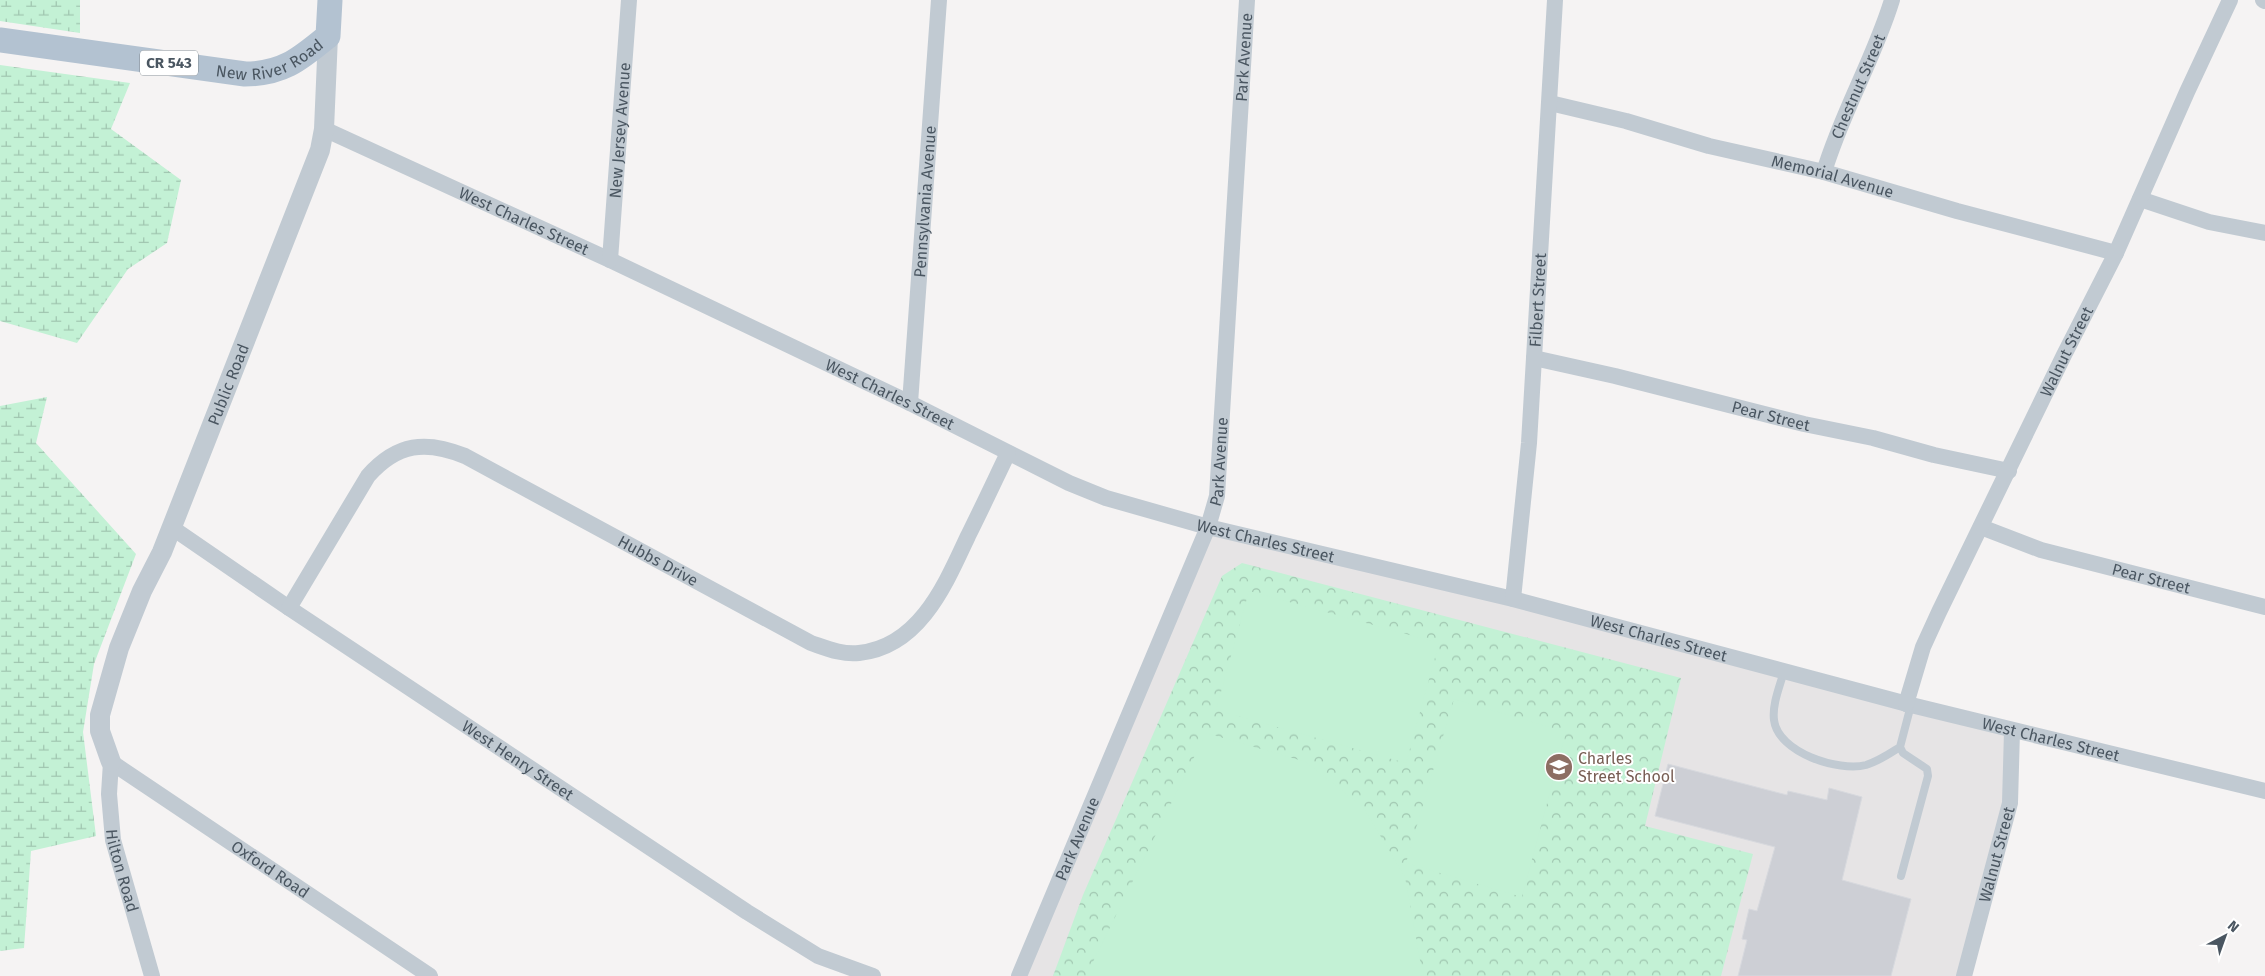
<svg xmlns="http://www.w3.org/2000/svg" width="2265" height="976" viewBox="0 0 2265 976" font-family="'Fira Sans',sans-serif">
<defs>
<pattern id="wetland-marsh" width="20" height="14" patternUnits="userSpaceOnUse" patternTransform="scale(1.25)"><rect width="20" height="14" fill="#c3f1d5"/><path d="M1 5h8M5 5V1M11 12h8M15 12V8" fill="none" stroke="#a0c6b0"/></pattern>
<pattern id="park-crowns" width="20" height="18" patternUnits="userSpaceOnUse" patternTransform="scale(1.25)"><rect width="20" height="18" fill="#c3f1d5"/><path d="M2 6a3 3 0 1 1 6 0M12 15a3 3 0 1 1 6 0" fill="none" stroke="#a0c6b0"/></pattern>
</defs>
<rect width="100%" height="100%" fill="#f5f3f3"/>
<path fill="#e6e4e5" d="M1208,527L2012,731L2010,803L1965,976H1019Z"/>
<path fill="url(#wetland-marsh)" d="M0,0H80V33L0,21Z
M0,65L130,83L111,129L181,180L167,243L128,269L77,343L0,321Z
M47,397L36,443L136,554L94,664L83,732L96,836L31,851L24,948L0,951V406Z"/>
<path fill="url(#park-crowns)" d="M1242,563L1681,678L1645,826L1753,854L1721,976H1053L1083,895L1222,576Z"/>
<path fill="#c3f1d5" d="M1249,591L1439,643L1406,763L1216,710Z
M1454,699L1566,732L1522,897L1406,863Z
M1206,733L1306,762L1363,807L1405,877L1422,971L1421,976H1086Z"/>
<path fill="#cdcfd5" stroke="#d7d9de" d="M1668,764L1787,795L1788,791L1827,800L1829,788L1862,797L1842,880L1911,899L1891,976H1738L1747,940L1742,939L1749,909L1757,911L1775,847L1655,816Z"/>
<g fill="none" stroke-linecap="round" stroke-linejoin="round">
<path stroke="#c1cad2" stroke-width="8" d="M1784,671C1780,686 1772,704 1774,720C1778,753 1839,772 1866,765C1879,761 1889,754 1900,747
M1901,876L1928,776L1927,769L1903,753L1900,747L1911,705"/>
<g stroke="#c1cad2" stroke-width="16">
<path d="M2263,0L2265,1"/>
<path id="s1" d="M1550,103L1626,121L1709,146L1824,172L1957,211L2116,253"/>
<path id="s2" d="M324,129L610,260L910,403L1069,483L1106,498L1208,527L1513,599L1911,705L2265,791"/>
<path id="s3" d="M1824,172C1842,112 1874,59 1892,0"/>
<path d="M2140,199L2209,222L2265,233"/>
<path id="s4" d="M610,260L629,0"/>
<path id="s5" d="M1534,358L1615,376L1804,424L1873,438L1934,455L2009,471"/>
<path id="s6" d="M910,403L939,0"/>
<path id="s7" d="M171,527L289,608L747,912L818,956L873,976"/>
<path id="s8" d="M1981,527L2041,550L2265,607"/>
<path id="s9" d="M1513,599L1529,443L1555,0"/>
<path id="s10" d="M289,608L368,476C397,443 426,440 465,456L811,643C826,648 842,655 859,653C920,647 946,583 968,536C982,508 995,480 1008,453"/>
<path id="s11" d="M1906,704L1923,647L1939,612L2064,355L2116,253L2187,92L2230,0"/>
<path id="s12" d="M111,762L430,976"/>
<path id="s13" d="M111,762L109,794L113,840L152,976"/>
<path id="s14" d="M1019,976L1208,527L1217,496L1247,0"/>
<path id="s15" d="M1964,976L2010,803L2012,731"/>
</g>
<path stroke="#c1cad2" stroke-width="20" id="s16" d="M111,762L100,731V715L119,648L142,591L162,552L320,150L324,129L328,36"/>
<path stroke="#b3c2d1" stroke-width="25" id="s17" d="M0,40L245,74C283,74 300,59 328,36L330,0"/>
</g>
<defs>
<symbol id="school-disc" viewBox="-11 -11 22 22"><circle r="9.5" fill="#8d6e63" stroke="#fff"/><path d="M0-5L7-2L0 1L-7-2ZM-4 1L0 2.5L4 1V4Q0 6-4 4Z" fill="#fff"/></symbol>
</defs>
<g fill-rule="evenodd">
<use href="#school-disc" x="1543" y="751" width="32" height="32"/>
</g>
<g text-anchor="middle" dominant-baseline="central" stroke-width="4" stroke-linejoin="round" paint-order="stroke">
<rect fill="#fff" stroke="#808990" stroke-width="1" x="140" y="50.5" width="58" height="25" rx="4"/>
<g font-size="15" font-weight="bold" fill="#4a5661">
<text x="169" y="63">CR 543</text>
</g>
<g font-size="16" fill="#4a5661" stroke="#fff">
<text stroke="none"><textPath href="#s17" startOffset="275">New River Road</textPath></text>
<text stroke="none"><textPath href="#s14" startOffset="959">Park Avenue</textPath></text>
<text stroke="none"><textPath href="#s3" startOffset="92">Chestnut Street</textPath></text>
<text stroke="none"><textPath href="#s4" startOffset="130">New Jersey Avenue</textPath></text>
<text stroke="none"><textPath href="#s1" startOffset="292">Memorial Avenue</textPath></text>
<text stroke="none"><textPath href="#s6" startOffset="202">Pennsylvania Avenue</textPath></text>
<text stroke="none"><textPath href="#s2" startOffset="220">West Charles Street</textPath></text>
<text stroke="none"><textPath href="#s9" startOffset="300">Filbert Street</textPath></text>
<text stroke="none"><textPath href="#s11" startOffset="388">Walnut Street</textPath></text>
<text stroke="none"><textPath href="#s16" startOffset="404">Public Road</textPath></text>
<text stroke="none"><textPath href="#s2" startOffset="625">West Charles Street</textPath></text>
<text stroke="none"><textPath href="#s5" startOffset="244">Pear Street</textPath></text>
<text stroke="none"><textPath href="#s14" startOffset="554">Park Avenue</textPath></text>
<text stroke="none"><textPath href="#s2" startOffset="1030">West Charles Street</textPath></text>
<text stroke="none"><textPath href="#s10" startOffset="481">Hubbs Drive</textPath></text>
<text stroke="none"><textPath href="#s8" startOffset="178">Pear Street</textPath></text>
<text stroke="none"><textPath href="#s2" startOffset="1435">West Charles Street</textPath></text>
<text stroke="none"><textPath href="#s2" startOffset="1840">West Charles Street</textPath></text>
<text stroke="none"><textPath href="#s7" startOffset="418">West Henry Street</textPath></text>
<text stroke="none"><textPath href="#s14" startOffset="149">Park Avenue</textPath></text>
<text stroke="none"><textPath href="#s15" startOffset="126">Walnut Street</textPath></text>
<text stroke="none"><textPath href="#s12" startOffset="192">Oxford Road</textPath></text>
<text stroke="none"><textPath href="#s13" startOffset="110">Hilton Road</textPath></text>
</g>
<g font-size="16" fill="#785e54" stroke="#fff" text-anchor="start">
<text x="1578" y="758">Charles<tspan x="1578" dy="18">Street School</tspan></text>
</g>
</g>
<g transform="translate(2225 936) rotate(41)" stroke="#ffffff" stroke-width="4" paint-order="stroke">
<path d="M0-4L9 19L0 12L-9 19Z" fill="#4a5661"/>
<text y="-8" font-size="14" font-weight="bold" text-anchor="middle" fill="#4a5661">N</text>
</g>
</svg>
